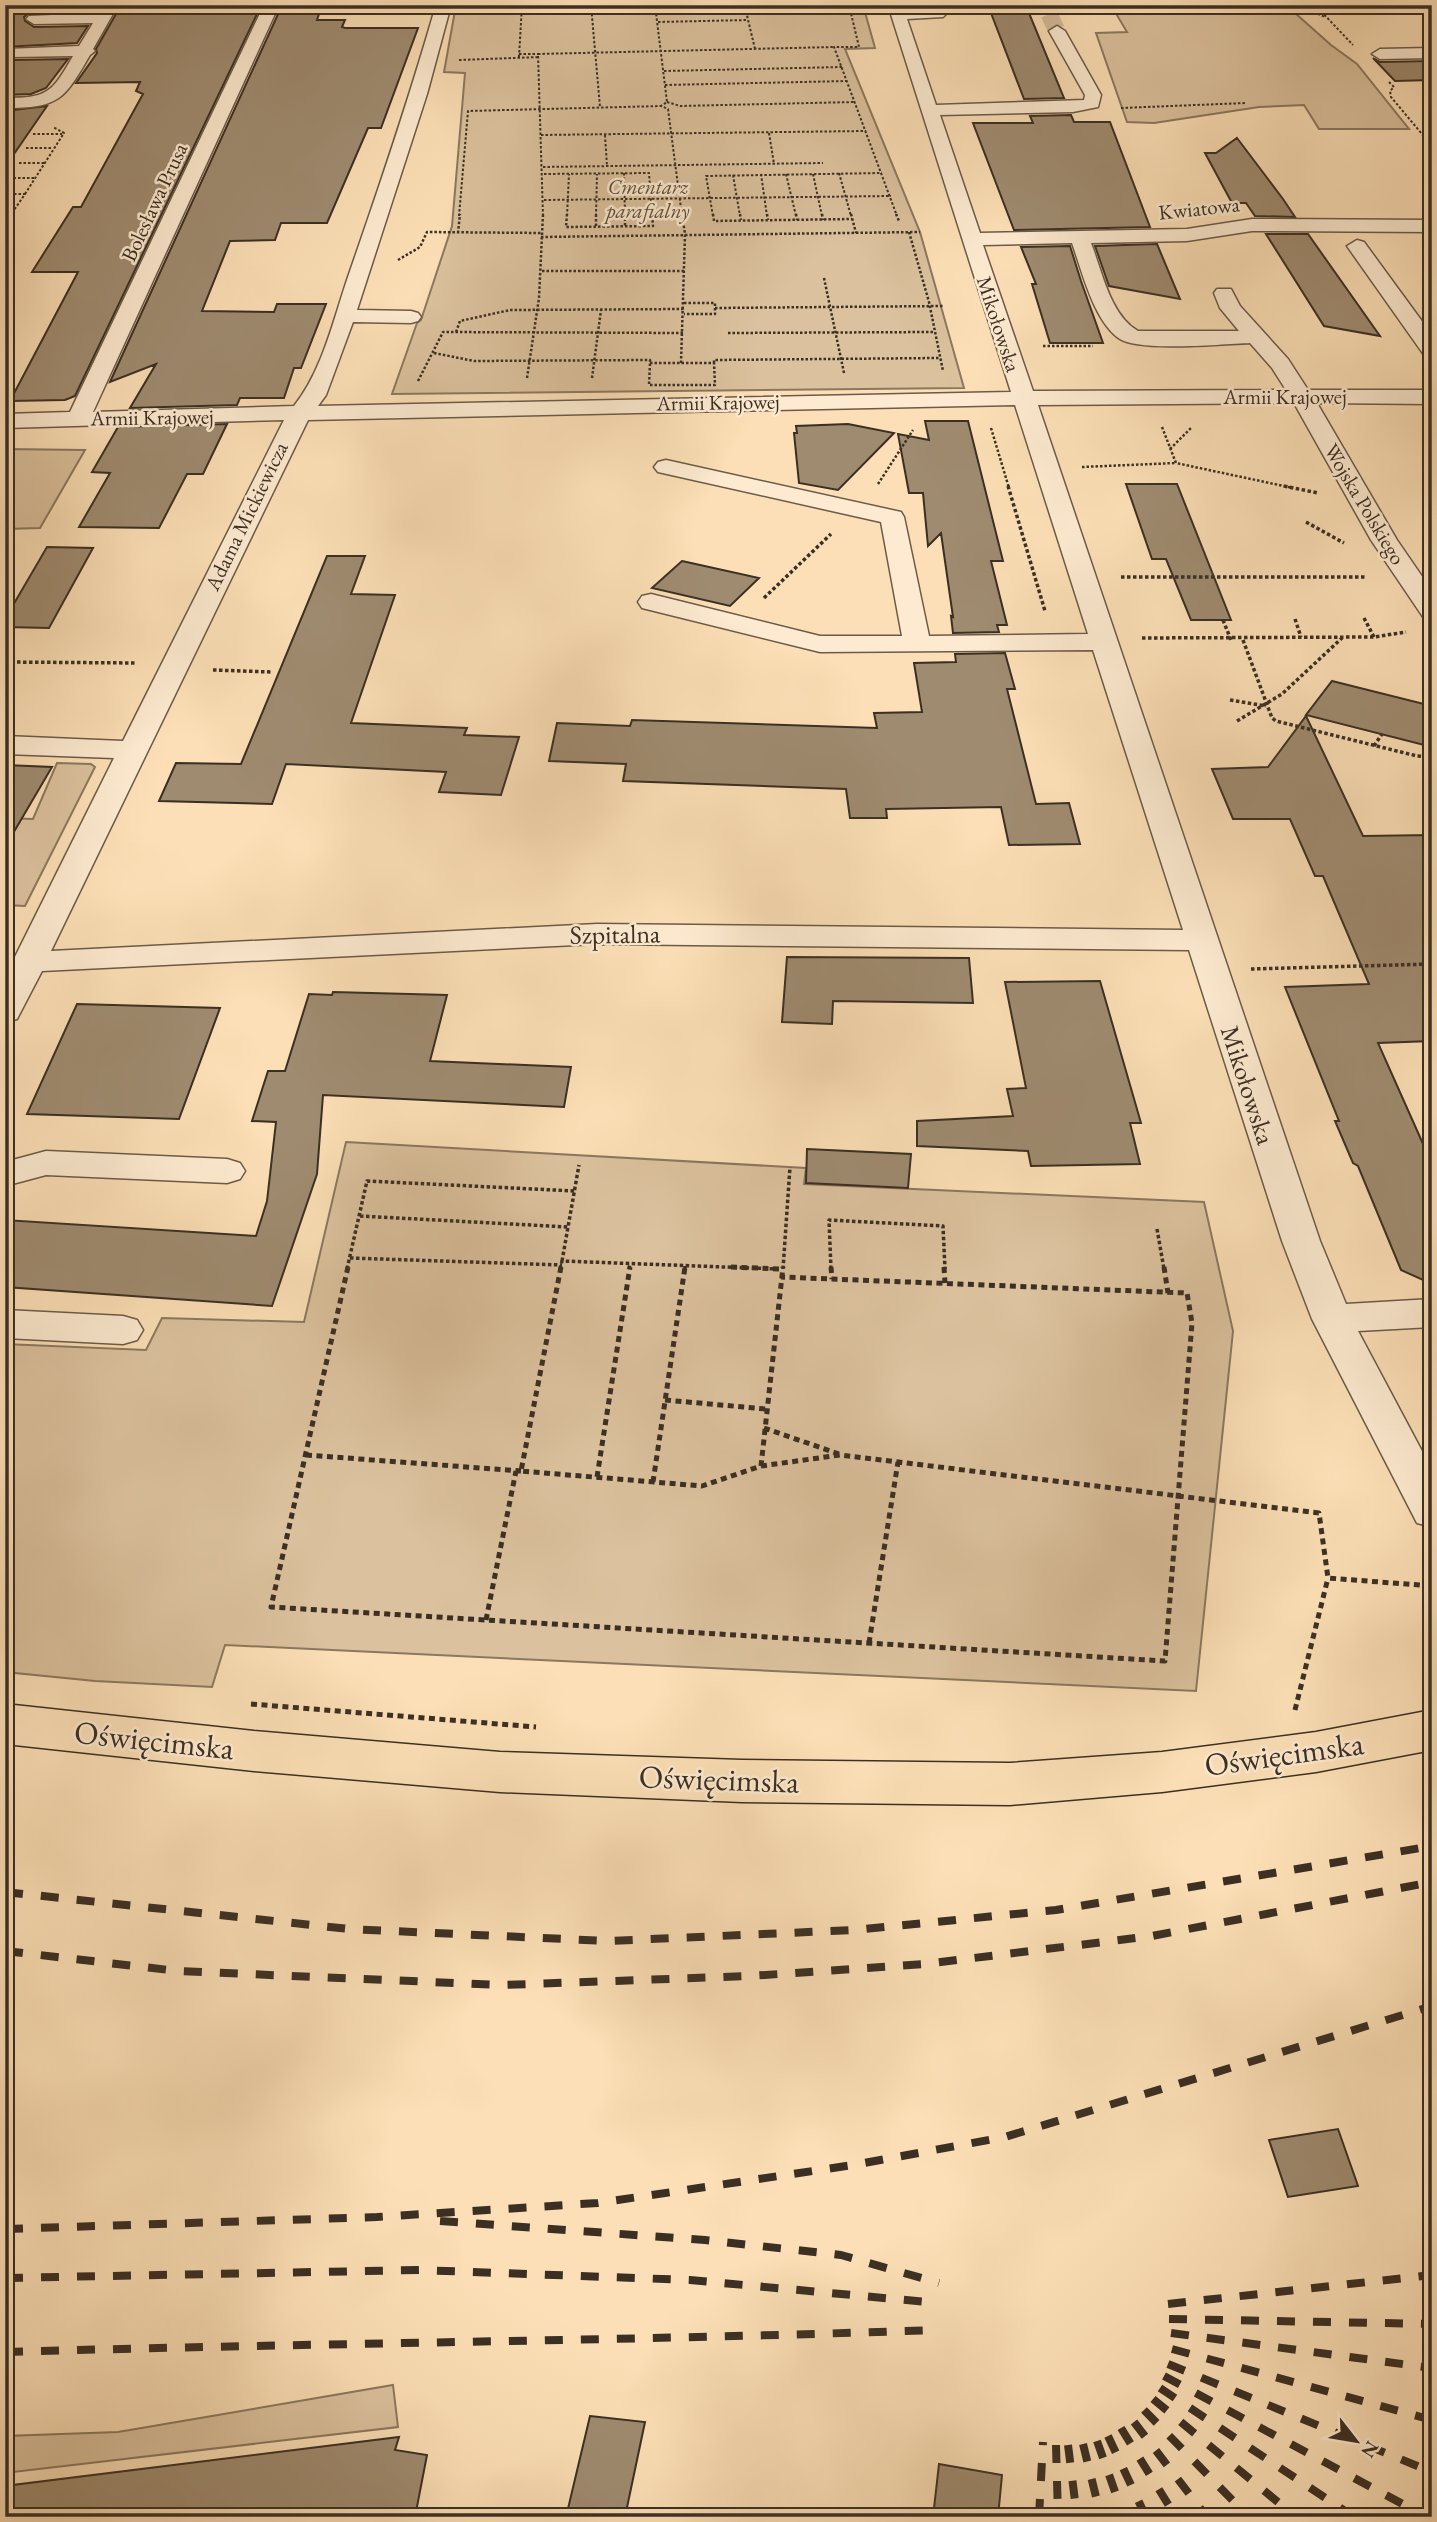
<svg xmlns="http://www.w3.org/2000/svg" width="1437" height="2522" viewBox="0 0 1437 2522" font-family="'EB Garamond',serif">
<rect width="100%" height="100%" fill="#fcdfb6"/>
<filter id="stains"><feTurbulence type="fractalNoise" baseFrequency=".00286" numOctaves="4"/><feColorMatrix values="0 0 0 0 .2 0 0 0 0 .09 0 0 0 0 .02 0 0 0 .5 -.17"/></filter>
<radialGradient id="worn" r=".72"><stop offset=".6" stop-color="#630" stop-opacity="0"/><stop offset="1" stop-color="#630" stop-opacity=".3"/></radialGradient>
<path fill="#dbc19d" stroke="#8b7860" stroke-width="2" d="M456,5H863L875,48L845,49L920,232L964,388L392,394L417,323L421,320L452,226L465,73L444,72Z
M1111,5H1286L1331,45L1357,64L1409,129H1319L1304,105L1259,107L1154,123L1127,122L1096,33L1127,32Z
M5,449L85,450L40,528L5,529Z
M57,763L91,764L95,767L25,906L5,905V818L33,819Z
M346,1142L806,1168L804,1184L1204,1202L1233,1331L1196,1691L225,1645L212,1687L95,1681L5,1672V1344L146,1350L162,1318L304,1322Z
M393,2385L398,2427L5,2473V2436L118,2432Z"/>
<path fill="#9f8b70" stroke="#3b2f24" stroke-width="2" d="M124,5H249L246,12H258L75,396L65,400L10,401L78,272H32L73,207H81L143,94L136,91L140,82L76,83L97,53L96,49L120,7Z
M99,7L97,10L29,13L24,17L25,21L34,27L88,26L77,43L5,47V25L16,8Z
M279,12H315L314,14H319L317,20H345L342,27L345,28H418L381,128H368L327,223H281L275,240L230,241L202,311L274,312L277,304H326L301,368H294L284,398H240L237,405L130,408L156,364L110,382Z
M991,13H1029L1064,98L1024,99Z
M5,55L13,60L68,59L46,88L31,94L5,95Z
M1373,58L1380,62L1432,61V80L1395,81Z
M47,106L5,167V111Z
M1071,115L1074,122H1110L1150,227L1014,230L973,123H1033L1030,116Z
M1237,138L1283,199L1295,217L1255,216L1246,203H1232L1205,153H1216Z
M1266,234H1308L1380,336L1324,326Z
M1157,244L1180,299L1109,286L1095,246Z
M1070,246L1081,281L1103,343H1050L1032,284H1036L1021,247Z
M925,421H968L1003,561H991L1007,625H997L999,632L953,633L951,616L953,617L941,533L928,546L923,493H909L898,434L929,440Z
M227,424L203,474H187L159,528L79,527L110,473L92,472L118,427Z
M848,424L894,433L838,490L799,483L794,433H797L796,426Z
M1126,484H1177L1231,620H1191L1166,559H1152Z
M47,547L93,548L49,628L5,627V619Z
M327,556H365L351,594L395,595L351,723L467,728L464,735L519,737L501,795L439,792L446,772L286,764L272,804L159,801L176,763L241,764Z
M682,561L759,578L730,606L652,588Z
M1005,653L1015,689H1007L1036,804L1069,803L1080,844L1009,845L1001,807L886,809L887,818H850L846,789L623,781L626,764L549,761L557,723L630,726L632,720L877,728L874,713L922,712L914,663L956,662L955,654Z
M1332,681L1432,706V747L1306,715Z
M1306,716L1363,836L1432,835V1041L1378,1043L1432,1164V1284L1401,1270L1358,1166L1353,1163L1335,1121H1339L1285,987L1369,984L1323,876H1315L1290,819H1233L1212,769L1268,767Z
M5,765L52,767L5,847Z
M787,957L969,958L973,1003L833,1001L832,1024L782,1022Z
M1100,981L1141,1123H1130L1140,1164L1031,1166L1028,1151L917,1146V1121L1013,1116L1007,1089L1026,1088L1005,982Z
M333,992L447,995L430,1061L571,1067L564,1107L323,1095L317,1174L272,1306L5,1287V1220L256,1236L267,1201L276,1122L252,1121L268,1071H285L309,994L332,995Z
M77,1004L220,1008L179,1119L27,1114Z
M807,1149L911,1154L908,1188L806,1183Z
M1338,2129L1358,2186L1288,2197L1269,2140Z
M590,2416L645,2422L625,2517H566Z
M399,2437L395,2450L427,2455L415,2517H5V2486Z
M939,2464L1002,2475L998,2517H933Z"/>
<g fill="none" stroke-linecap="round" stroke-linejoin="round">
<path stroke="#d5bc99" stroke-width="17" stroke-dasharray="17 9" stroke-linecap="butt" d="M1049,14L1057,31"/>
<defs>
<path id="minor" d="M103,5H118L93,49L95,51L90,55C64,100 59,108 5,108V98C49,98 52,92 73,56L13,57L5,52L7,49L79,46L93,23L34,24L26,19L29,16L98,13Z
M264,5H279L93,412L294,406C323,370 334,317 349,274C380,185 410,96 436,5H451L427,94L357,310L411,311L418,313L421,317L418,321L411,323L353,322L326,395L318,406L1011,392L888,5H903L904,10H928L927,5H942L946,14L943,17L907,19L936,105L1084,100L1085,95L1049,31L1057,26L1065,31L1101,95L1098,107L1073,112L940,115L980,233L1187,229L1252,219L1432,220V232L1252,231L1187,241L1091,243C1102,271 1110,315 1138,331H1239L1220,308L1214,293L1217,289H1231L1240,306L1288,359L1308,390H1432V404L1317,403L1397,540L1432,591V619L1423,617L1371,540L1294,403L1038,405L1320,1241L1346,1304L1432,1299V1327L1358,1331L1432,1470V1527L1417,1523L1312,1319L1282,1241L1189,950L597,944L42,971L17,1019L5,1022V977L114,758L5,754V736L123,741L284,420L5,428V414L70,412ZM1072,243C1082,271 1094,322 1120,339C1141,352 1223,344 1250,343L1272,368L1286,390L1033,391L983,245ZM1015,405L1088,634L929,636L904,517L901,512L666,460L658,462L654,467L658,472L881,522L902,636H820L651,594L642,596L638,602L642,608L820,652L1093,650L1183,930L597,924L51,951L308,420Z
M1432,48V58L1380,59L1372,54L1380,49Z
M1357,240L1364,242L1432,335V356L1424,355L1347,246Z
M46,1151L227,1159L240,1163L245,1171L240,1179L227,1183L46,1175L5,1186V1162Z
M5,1310L123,1316L137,1320L143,1330L137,1340L123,1344L5,1338Z"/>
<path id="major" d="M5,1704L254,1731L500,1752L742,1760L1010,1763L1162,1752L1316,1732L1432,1710V1750L1316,1772L1162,1792L1010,1805L742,1802L500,1792L254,1771L5,1744Z"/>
</defs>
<use href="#minor" stroke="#6b5b48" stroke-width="3"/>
<use href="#major" stroke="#3b2f24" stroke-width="3"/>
<path stroke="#3b2f24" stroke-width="2" stroke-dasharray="2.5 2" stroke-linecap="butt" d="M591,5L600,107
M655,5L667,102L661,106L668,109L682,216
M849,5L859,47H834L897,216
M1297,5L1325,17
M1315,5L1353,45
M745,7L755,49
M473,12L852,5
M658,22L748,20
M519,54H538
M519,57L522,5
M459,60L539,57
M664,71L842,67
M1389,82L1394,87L1390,91L1391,97L1432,146
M665,85L847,81
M667,102L680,106L855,102
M1121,108L1246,103
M769,133L774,164
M33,134H62
M541,135L866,131
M605,135L607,166
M26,148H53
M19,163H44
M543,167L823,163
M624,173L625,216
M839,173L851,216
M544,174L649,173L652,216
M761,174L767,216
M786,174L796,216
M813,174L822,216
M733,175L740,216
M9,178H34
M5,194H25L10,216
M25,194L64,133L53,127
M544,200L891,196
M459,216L468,111L661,106
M543,216L538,54L834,47
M567,216L569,174
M596,216L597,174
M713,216L706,176L882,173"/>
<path stroke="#3b2f24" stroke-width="2.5" stroke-dasharray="2.5 2" stroke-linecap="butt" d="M567,214L566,227L653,226L652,214
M625,214V226
M713,214L714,221L852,219
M740,214L741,220
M767,214L768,220
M796,214L797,220
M822,214L823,220
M851,214L856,233
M896,214L899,221
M6,221L11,214
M596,226V214
M909,232L929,302L943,371
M458,233L460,214
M541,237L920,232
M398,260L420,247L427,232L542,233
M542,271H684
M824,278L844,373
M684,303H715V314H684
M715,308L943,306
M456,332L460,321L510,310L684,309
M728,333L933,332
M1043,346H1093
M434,353L474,361L650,360V363
M650,363H714L715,385H649Z
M681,363L685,234L682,214
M714,363V360L939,358
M527,378L539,298L543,214
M592,378L601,310
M418,381L443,332L683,333
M1162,427L1176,463L1293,488
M991,428L1009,488
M1170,449L1192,427
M1082,467L1176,463
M878,484L913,430"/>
<path stroke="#3b2f24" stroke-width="3.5" stroke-dasharray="3.5 2.5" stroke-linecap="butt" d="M1008,486L1045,611
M1284,486L1318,493
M1306,522L1344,543
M1121,577H1367
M764,598L831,534
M1364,618L1374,637
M1295,619L1301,637
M1223,620L1231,640
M1142,638L1374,637L1406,632
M1243,640L1272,718L1276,721L1417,756L1432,757
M5,662L136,663
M213,670L271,672
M1230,700L1266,706
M1237,721L1282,694L1342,638
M1374,746L1382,734
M1251,969L1432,964
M360,1216L568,1227
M1157,1229L1164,1269
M350,1258L562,1265
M562,1261L579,1165
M347,1269L367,1181L575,1191
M560,1269L562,1261L779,1269
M629,1269L630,1264
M685,1269V1266
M783,1269L790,1167
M831,1269L829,1220L943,1226L945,1269"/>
<path stroke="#3b2f24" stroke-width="5" stroke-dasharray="6 4.5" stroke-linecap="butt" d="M348,1267L271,1607L1165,1661L1192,1323L1187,1293L781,1277
M561,1267L521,1471L702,1486L761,1466L783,1267
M731,1267L782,1269
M831,1267L832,1279
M944,1267L945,1283
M1164,1267L1168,1293
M665,1400L766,1409
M764,1428L839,1454
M306,1455L521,1471
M761,1466L840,1455L1319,1513L1328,1578L1432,1586
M597,1477L630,1267
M653,1482L685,1267
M486,1620L516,1471
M869,1643L898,1462
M251,1704L536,1727
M1295,1710L1328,1578"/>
<use href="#minor" fill="#fdead0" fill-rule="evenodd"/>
<use href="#major" fill="#fcdfb6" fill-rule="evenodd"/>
<path stroke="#3b2f24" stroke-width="8" stroke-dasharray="18 18" stroke-linecap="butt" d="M5,1892L349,1929L608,1941L854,1930L1056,1910L1432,1846
M5,1951L178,1971L502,1985L750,1976L925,1964L1152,1936L1432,1882
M440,2221L705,2240L841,2255L939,2283
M5,2229L377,2217L598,2203L853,2165L1005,2137L1432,2006
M5,2278L419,2270L690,2280L938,2303
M1168,2304L1432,2275
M1169,2319L1432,2324
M1171,2333L1432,2368
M1172,2349L1432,2420
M5,2352C316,2343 626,2341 937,2330
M1168,2364L1432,2472
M1164,2376L1425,2516
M1160,2388L1354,2517
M1153,2399L1296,2517
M1144,2410L1249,2517
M1134,2422L1207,2517
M1121,2428L1176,2517
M1108,2436L1146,2517
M1097,2441L1124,2517
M1083,2444L1101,2517
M1056,2445L1058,2517
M1068,2445L1077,2517
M1039,2517L1043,2442"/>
</g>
<g text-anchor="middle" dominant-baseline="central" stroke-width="5" stroke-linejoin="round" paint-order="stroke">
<g font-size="21" font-style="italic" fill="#5b4c3c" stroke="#fdead0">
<text x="648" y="186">Cmentarz<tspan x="648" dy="24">parafialny</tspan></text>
</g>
<g font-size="21" fill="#3b2f24" stroke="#fdead0">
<text transform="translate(154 202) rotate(-65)">Bolesława Prusa</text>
<text transform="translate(1199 208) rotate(-6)">Kwiatowa</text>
<text transform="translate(999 324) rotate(72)">Mikołowska</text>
<text x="1285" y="396">Armii Krajowej</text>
<text transform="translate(718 402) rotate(-1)">Armii Krajowej</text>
<text transform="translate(152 417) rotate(-1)">Armii Krajowej</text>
<text transform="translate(1365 504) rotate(59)">Wojska Polskiego</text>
<text transform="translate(246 516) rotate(-64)">Adama Mickiewicza</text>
</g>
<g font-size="26" fill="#3b2f24" stroke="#fdead0">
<text transform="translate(615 934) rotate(-1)">Szpitalna</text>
<text transform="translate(1248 1085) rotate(72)">Mikołowska</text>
</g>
<g font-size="32" fill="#3b2f24" stroke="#fdead0">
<text transform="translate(154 1740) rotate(6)">Oświęcimska</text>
<text transform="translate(1284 1754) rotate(-8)">Oświęcimska</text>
<text transform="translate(719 1779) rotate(2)">Oświęcimska</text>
</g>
</g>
<rect width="1437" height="2522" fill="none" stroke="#fcdfb6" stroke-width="28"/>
<rect x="7" y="7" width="1423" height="2508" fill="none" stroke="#3b2f24" stroke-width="3.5"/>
<rect x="14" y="14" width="1409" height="2494" fill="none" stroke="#3b2f24" stroke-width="2"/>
<g transform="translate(1356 2441) rotate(121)" stroke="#fdead0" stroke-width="5" paint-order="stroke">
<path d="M0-5L12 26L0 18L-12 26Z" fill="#3b2f24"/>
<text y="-10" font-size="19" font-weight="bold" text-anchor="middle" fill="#3b2f24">N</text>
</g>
<rect width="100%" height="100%" filter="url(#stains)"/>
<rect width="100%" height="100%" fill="url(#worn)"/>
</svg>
